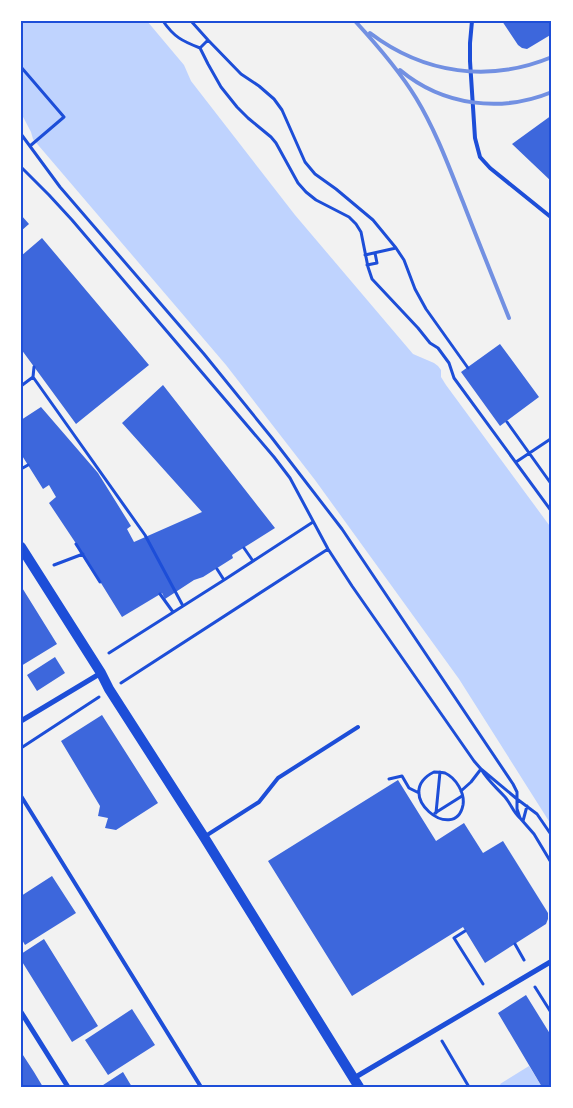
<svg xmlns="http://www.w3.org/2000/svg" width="573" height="1108" viewBox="0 0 573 1108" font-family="'IBM Plex Sans',sans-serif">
<rect width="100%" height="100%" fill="#f2f2f2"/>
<path fill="#bfd3fe" d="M21,21H147L184,65L191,81L295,215L413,354L434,363L438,366L441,370V377L446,385L552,529V826L459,679L315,480L226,365L33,139L31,132L21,113Z
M529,1066L542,1087H502L500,1084Z"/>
<path fill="#3d67dc" d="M502,21H552V34L527,49L522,48L518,45Z
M552,115V182L512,144Z
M21,215L29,224L21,231Z
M42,238L149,365L76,424L21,349V256Z
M500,344L539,397L500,426L461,372Z
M163,385L275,528L232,555L233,558L203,577L194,580L165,599L162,593L122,617L83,554L49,503L56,497L49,485L43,489L21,454V420L41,407L98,473L131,526L127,529L134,542L202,512L122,423Z
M21,586L57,644L21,666Z
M55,657L65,673L37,691L27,675Z
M102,715L158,803L116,830L105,828L108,818L98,816L100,806L61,741Z
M398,780L436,841L464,823L483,853L503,841L548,913V919L546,924L485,963L463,927L352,996L268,861Z
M52,876L76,913L25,945L21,938V896Z
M44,939L98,1026L72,1042L21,960V954Z
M526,995L552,1037V1087H542L498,1013Z
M132,1009L155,1045L108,1075L85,1040Z
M21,1052L34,1072L43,1087H21Z
M123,1072L132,1087H100Z"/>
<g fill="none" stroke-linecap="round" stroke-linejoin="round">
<path stroke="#1d4ed8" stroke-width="3" d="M163,21C174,37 182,41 200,48
M191,21L208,40L241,74L259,86L274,99L282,110L305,162L315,174L336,189L373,220L396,248L404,260L415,289L426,309L468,368
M208,40L200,48L208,64L221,87L237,107L248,118L271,137L276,143L298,183L306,192L316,200L349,217L356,224L361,232L368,267L372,279L418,328L430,343L438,348L449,363L454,378L552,512
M21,67L64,117L30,146
M21,134L60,187L204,354L272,438L342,529L513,784L517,792V809L520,818L534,834L552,864
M21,167L49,195L72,220L274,457L290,478L328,549L352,586L474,761L481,769L517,799L537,814L552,836
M365,255L396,248
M367,265L377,263L375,253
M33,377L145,535L183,606
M21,386L33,377L34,367
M507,422L552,485
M516,462L552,438
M21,469L28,465
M76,544L100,582
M244,548L253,561
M54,565L83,554
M217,569L224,580
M160,594L173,612
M109,653L224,580L313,522
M121,683L328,549
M21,748L99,697
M434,772C437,772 441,772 445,773C456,778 465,793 463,805C455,845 390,794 434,772Z
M389,779L402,776L409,788L419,793
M461,791L471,782L481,769C488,781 496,787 505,797C511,804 513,812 520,818
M435,813L462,796
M436,813L440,772
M523,821L527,806
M465,931L454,938L483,984
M515,944L524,960
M535,987L552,1014
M442,1041L469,1087"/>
<path stroke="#1d4ed8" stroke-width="4" d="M472,21L470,43V61L475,138L480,157L490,168L552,218
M21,796L201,1087
M204,837L259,802L278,778L358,727"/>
<path stroke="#1d4ed8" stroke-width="5" d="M21,721L101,673
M21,1012L68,1087
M354,1078L552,961"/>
<path stroke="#1d4ed8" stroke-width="10" d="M21,547L101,673L109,689L204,837L359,1087"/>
<path stroke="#7290e2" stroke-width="4" d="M355,21C377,45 399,70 416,98C436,131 449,167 463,202C478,241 494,280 509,318
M370,33C424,74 489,83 552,57
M400,70C443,106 501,113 552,92"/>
</g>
<rect width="573" height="1108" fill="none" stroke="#ffffff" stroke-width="45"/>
<rect x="22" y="22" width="528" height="1064" fill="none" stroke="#1d4ed8" stroke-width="2"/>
</svg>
